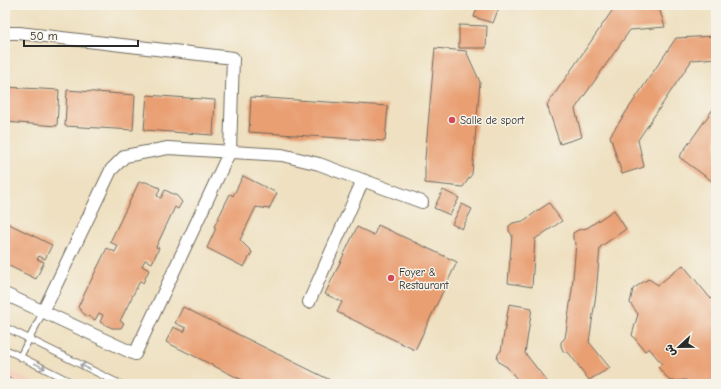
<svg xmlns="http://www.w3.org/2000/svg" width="721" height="389" viewBox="0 0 721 389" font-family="'Comic Neue','Playpen Sans Arabic',sans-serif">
<rect width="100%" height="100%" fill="#f7f3e8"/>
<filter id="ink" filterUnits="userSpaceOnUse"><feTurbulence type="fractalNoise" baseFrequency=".025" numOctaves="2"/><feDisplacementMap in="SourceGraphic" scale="8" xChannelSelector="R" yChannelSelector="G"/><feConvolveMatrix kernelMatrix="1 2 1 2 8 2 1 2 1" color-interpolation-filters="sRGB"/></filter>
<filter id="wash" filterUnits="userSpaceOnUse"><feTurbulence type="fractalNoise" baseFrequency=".012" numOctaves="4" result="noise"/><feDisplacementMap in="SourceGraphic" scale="16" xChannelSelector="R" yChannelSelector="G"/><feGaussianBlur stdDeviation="0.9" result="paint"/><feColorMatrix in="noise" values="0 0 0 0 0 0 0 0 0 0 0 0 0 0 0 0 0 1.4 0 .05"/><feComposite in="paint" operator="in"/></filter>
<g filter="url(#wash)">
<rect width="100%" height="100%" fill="#eee0c0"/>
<path fill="#f5d3c1" d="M5,368L37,384H5Z"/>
<g id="blocks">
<path fill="#e99f72" d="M478,5H492L499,7L493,23L474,17Z
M658,5L665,27L630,30L575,109L582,137L560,144L547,105L614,8Z
M459,25L487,26L486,48H459Z
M716,36V58L692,60L638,140L644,167L622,174L610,136L676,38Z
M435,48L466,51L480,82L472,174L463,187L425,183V158Z
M5,87L59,90L57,126L5,122Z
M67,90L135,95L133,130L65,126Z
M147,95L215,100L213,135L144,130Z
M251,97L388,106L385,141L249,132Z
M716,105V184L679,157Z
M243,176L277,193L269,209L256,207L240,240L252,252L244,267L207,248L216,228L214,227L230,194L233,196Z
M139,182H146L160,188L157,196L161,198L165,190L177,196L182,202L178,209L175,207L156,247L159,248L152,263L145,260L142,266L149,270L143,283L140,281L120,321L124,323L121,328H112L100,322L103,315L99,313L95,320L84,314L78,307L107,248L115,252L118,246L110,242Z
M443,190L459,198L450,215L434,208Z
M549,203L562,221L535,239L532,287L508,283L512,235L509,231V226L513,223L523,221Z
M462,204L472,209L462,229L452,224Z
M614,210L626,229L600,247L596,294L589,342L610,368L589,380L569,353L563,351L561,346V342L565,338L566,332L572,290L576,243L573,239V233L578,230L587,228Z
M5,222L52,245L45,259L39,256L37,259L44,262L36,279L5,264Z
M378,225L457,262L415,350L337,312L342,302L325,294L357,227L374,235Z
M683,265L711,299L716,294V384H693L685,380L670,381L658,367L662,364L649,348L645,351L632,335L638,314L630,303L633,289L643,282L649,279L658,285Z
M509,304L532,308L525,353L549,384H521L507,367L500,363L497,359L498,354L501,351Z
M183,307L338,384H250L166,342L173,327L184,332L186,328L175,323Z"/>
</g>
</g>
<g filter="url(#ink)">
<use href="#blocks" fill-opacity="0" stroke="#6f6a5f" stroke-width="1"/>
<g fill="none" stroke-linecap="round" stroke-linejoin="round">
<defs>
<path id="service" d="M5,327L120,384
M5,349L75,384
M20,357L43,312
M5,380L13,384"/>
<path id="minor" d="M5,33H19L233,58L230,151L135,354L5,294
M309,302L363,180
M43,312L111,170L125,156L168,148L282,155L319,164L422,202"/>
</defs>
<use href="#service" stroke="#6f6a5f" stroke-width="8"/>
<use href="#minor" stroke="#6f6a5f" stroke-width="14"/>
<use href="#service" stroke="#fff" stroke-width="6"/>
<use href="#minor" stroke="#fff" stroke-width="12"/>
</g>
<defs><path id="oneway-shaft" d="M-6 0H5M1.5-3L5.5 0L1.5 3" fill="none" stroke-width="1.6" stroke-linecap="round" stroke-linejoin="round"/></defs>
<g stroke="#a0a0a0">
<use href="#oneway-shaft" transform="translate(40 366) rotate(26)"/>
<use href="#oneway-shaft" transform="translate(85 367) rotate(-154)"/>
</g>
</g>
<g fill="#d1495b" stroke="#f7f3e8" stroke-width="1.5">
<circle cx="452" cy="120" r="4"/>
<circle cx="391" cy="278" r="4"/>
</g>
<g text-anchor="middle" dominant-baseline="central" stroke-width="3" stroke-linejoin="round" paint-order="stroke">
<g font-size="11" fill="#2b2b2b" stroke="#f7f3e8" text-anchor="start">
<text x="460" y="120">Salle de sport</text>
<text x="399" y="272">Foyer &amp;<tspan x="399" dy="13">Restaurant</tspan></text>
</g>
</g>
<rect width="721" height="389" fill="none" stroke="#f7f3e8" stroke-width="20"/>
<g transform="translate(679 347) rotate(248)" stroke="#f7f3e8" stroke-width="3" paint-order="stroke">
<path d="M0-3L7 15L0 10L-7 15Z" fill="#2b2b2b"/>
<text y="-6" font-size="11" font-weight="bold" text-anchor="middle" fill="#2b2b2b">ش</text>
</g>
<path d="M24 40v6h114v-6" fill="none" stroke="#2b2b2b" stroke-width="2"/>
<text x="30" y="40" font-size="12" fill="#2b2b2b" stroke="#f7f3e8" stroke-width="3" paint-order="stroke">50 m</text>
</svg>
